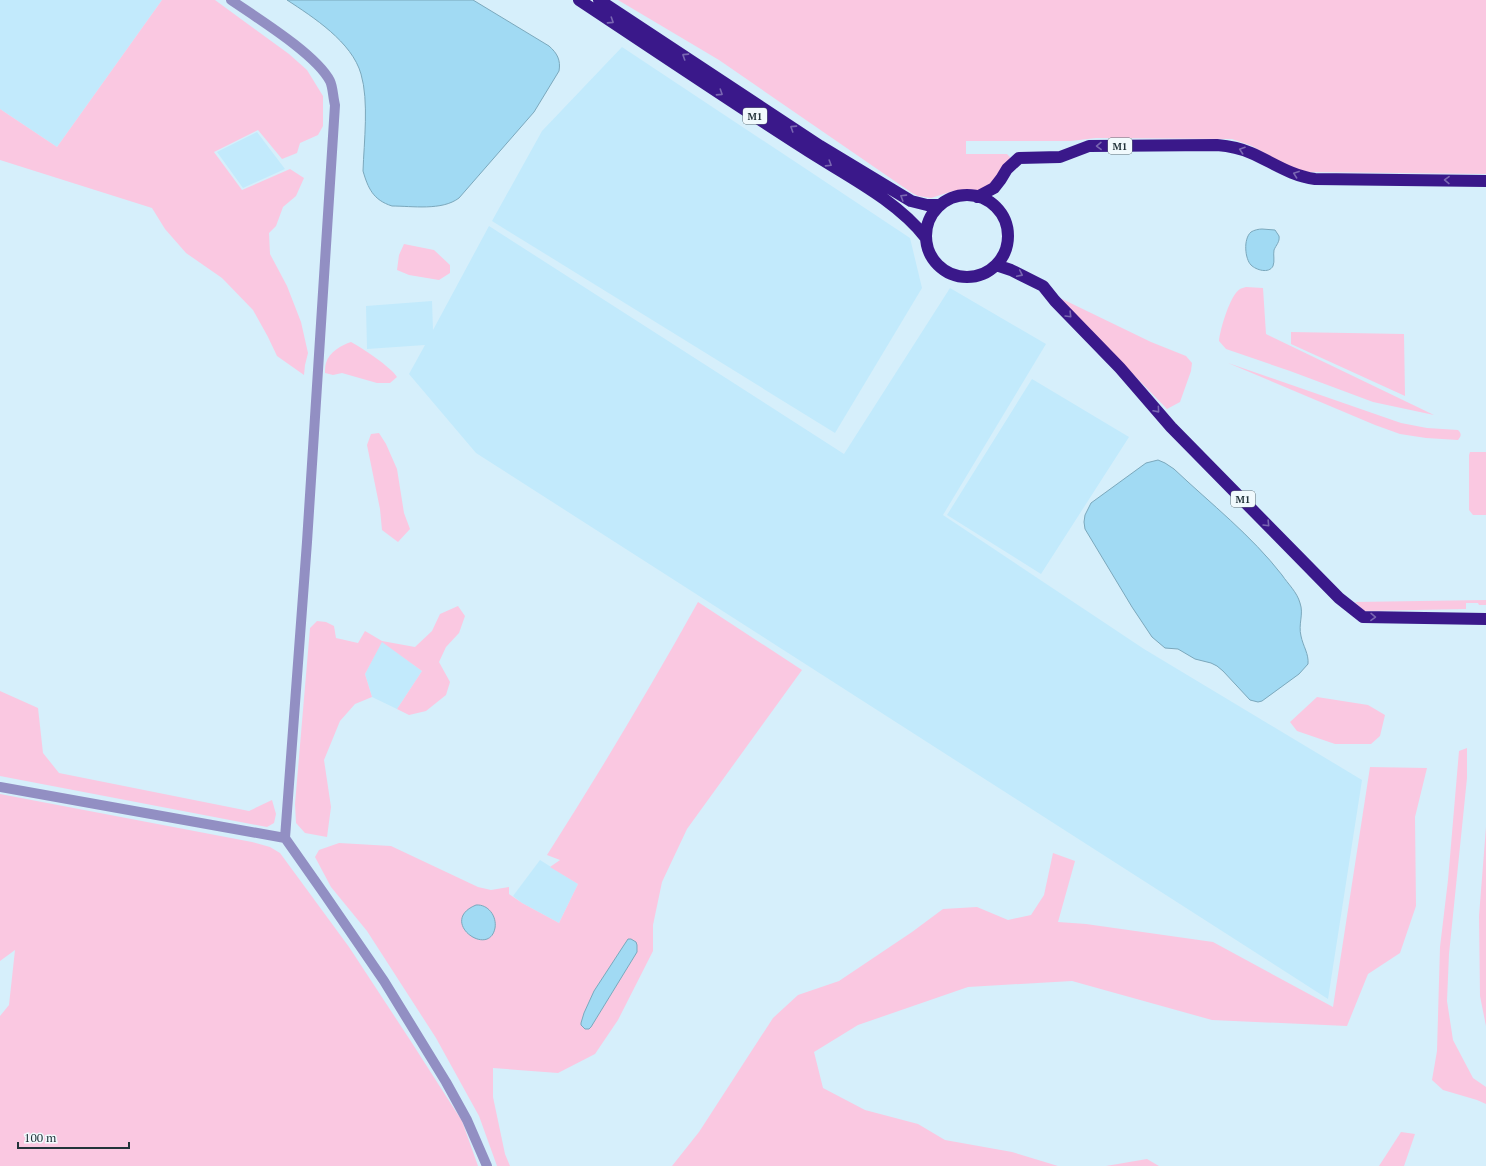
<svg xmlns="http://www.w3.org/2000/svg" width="1486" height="1166" viewBox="0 0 1486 1166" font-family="'PT Serif',serif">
<rect width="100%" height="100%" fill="#d6effb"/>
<path fill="#c2eafc" d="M0,0H162L57,147L0,109Z
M622,47L910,238L922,288L835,433L492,221L542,131Z
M257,132L285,169L243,188L217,152Z
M489,226L844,454L950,288L1046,344L943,515L1144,649L1362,780L1328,999L476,453L409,374L425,345L367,349L366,306L432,301L433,330Z
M1032,379L1129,437L1041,574L947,515Z
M382,641L422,671L397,709L372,697L365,674Z
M540,860L578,884L559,923L522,903L513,896Z"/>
<path fill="#fac8e1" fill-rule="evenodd" d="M162,0H215L289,54L307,70L323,96V126L318,135L300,143L297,153L282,159L258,130L214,152L242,190L290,169L304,178L296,196L283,207L276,226L269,233L270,254L287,286L301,322L308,353L305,365L304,375L277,356L268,337L253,310L222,278L186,253L165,229L152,208L0,160V109L57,147Z
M618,0H1486V174L1308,172L1291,168L1252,146L1232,139L1096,138L1071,141H966V154H1007L1010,157V159L995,182L981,190L953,191L931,198L918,196L912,193L719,60Z
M404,244L434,250L450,265V273L439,280L409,275L397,270L399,255Z
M1246,287L1263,288L1266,334L1434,415L1373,402L1290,371L1226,349L1219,341C1220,330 1230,295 1240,289C1241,288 1244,288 1246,287Z
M1058,297L1151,342L1186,356L1192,363L1191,371L1180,402L1167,409Z
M1291,332L1404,334L1405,396L1291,344Z
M351,342C362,348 391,367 397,377L390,383H377L342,373L333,375L325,373C325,370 325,366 326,363C329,352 342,345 351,342Z
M1228,363L1401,423L1427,428L1458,430C1462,434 1461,436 1458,440L1426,438L1400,434L1375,425Z
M379,433L386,444L397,469L404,513L410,529L398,542L382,530L380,509L367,445L371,434Z
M1470,452H1486V515H1473L1469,510V455Z
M1486,600V605H1479L1478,603H1466V609L1364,611L1355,602Z
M698,602L802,670L687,829L662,882L653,925V951L618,1020L595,1054L558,1073L493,1068V1097L505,1154L510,1166H497L479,1116L436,1038L367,931L331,887L315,857L319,850L339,843L391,846L478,887L491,890L509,887V894L522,903L559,923L578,884L550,867L560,860L547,855C600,772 650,688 698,602ZM480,905C490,908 494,916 495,925H462V918ZM624,945L637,952L591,1027L585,1029L581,1025V1023L584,1013L594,991Z
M458,606L465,616L459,633L446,647L439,662L450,682L446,695L426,711L409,715L397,709L422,671L382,642L365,674L372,697L355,704L340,721L324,760L331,807L327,837L305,833L296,823L295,804L310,628L317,621L326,622L334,626L336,638L358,643L365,631L382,641L415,647L432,631L440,614Z
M0,691L38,708L43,753L59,773L249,811L272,800L276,814L274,823L267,827L0,776Z
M1317,697L1368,705L1385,715L1380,736L1371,744H1335L1297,731L1290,722Z
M1467,748V778L1449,954L1447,1001L1453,1040L1473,1078L1486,1087V1104L1477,1100L1443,1090L1432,1080L1437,1051L1440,947L1448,880L1459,751Z
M1370,767L1427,768L1415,817L1416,906L1400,953L1368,974L1347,1026L1212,1020L1072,981L968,987L858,1025L814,1052L823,1088L865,1110L918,1124L945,1140L1012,1152L1058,1166H672L699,1132L773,1018L798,995L839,981L912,932L943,909L977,907L1008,920L1031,915L1044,895L1053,853L1075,861L1058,922L1086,924L1213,942L1333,1007Z
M0,794L252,842L270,847L280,853L349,947L412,1043L462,1121L478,1166H0V1016L9,1005L15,950L0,961Z
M1486,827V1026L1480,996L1479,916Z
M1401,1132L1415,1134L1404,1166H1379Z
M1147,1159L1159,1166H1106Z"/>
<path fill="#a1daf3" stroke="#7ba8bc" d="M287,0H473L549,46C557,53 561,60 559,71L534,112L459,198C442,211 412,206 392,206C373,200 368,188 363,171C364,142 369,101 361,74C352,42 313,17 287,0Z
M1262,229L1275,230L1279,236C1280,242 1276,245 1274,250C1273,255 1275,261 1273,266C1269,274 1256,270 1251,265C1245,259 1243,239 1251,232C1254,230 1259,229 1262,229Z
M1158,460L1165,463L1174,469C1211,504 1251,535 1282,575C1288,584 1297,592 1300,603C1304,614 1298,624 1301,636C1303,646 1309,654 1308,664L1299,674L1262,701L1258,702L1250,700L1223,671L1217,666L1211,663L1195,659L1178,649L1165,648L1152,637L1132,607L1085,529L1084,522L1085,515L1091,503L1146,463Z
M476,905C488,904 497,916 495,928C489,959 437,921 476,905Z
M628,939H631L636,942L637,945V952L591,1027L589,1029H585L581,1025V1023L584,1013L594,991L624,945Z"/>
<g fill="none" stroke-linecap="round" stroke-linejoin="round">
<path stroke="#928fc3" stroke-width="10" d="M231,0C257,18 316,54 330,81C333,87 333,98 335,105L307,542L285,838L325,895L384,981L446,1082L467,1120L487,1166
M0,787L285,838"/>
<path stroke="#3a188a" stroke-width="12" d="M579,0C653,49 727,99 802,147C843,174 896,199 926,238
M599,0L820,146L911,201L927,205H940
M926 236a41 41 0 1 1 82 0a41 41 0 1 1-82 0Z
M977,197L994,188L1001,179L1007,169L1019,158L1060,157L1089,146L1217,145C1229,146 1240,148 1251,153C1272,162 1291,176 1315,179L1486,181
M996,265L1011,270L1043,286L1055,301L1120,368L1171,427L1339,598L1363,617L1486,619"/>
</g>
<defs><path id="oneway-chevron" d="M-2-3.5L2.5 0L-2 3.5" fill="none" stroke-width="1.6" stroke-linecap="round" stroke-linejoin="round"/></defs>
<g stroke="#7a67b2">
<use href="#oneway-chevron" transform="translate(611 21) rotate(33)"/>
<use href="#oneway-chevron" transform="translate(685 56) rotate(-147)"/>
<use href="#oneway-chevron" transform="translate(720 93) rotate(33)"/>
<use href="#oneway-chevron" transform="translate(793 128) rotate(-147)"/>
<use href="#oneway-chevron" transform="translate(1099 146) rotate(179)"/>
<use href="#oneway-chevron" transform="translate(1242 150) rotate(-161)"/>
<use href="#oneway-chevron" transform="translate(829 164) rotate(32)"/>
<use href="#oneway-chevron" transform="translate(1296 174) rotate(-160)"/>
<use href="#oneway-chevron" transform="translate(1447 180) rotate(-179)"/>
<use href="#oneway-chevron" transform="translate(903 197) rotate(-148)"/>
<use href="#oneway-chevron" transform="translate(1020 274) rotate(26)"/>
<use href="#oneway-chevron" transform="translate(1069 315) rotate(46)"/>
<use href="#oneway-chevron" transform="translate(1157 410) rotate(49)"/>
<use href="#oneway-chevron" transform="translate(1267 524) rotate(46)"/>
<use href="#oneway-chevron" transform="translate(1373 617) rotate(1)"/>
</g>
<g text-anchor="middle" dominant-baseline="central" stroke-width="3" stroke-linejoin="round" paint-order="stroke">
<g fill="#f1fafd" stroke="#606f74" stroke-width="1">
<rect x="743" y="108" width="24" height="16" rx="3"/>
<rect x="1108" y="138" width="24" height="16" rx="3"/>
<rect x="1231" y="491" width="24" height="16" rx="3"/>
</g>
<g font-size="10" font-weight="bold" fill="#22333a">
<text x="755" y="116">М1</text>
<text x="1120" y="146">М1</text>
<text x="1243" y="499">М1</text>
</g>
</g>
<path d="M18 1142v6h111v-6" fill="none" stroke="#22333a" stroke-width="2"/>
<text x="24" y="1142" font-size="12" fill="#22333a" stroke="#f1fafd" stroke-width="3" paint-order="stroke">100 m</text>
</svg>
